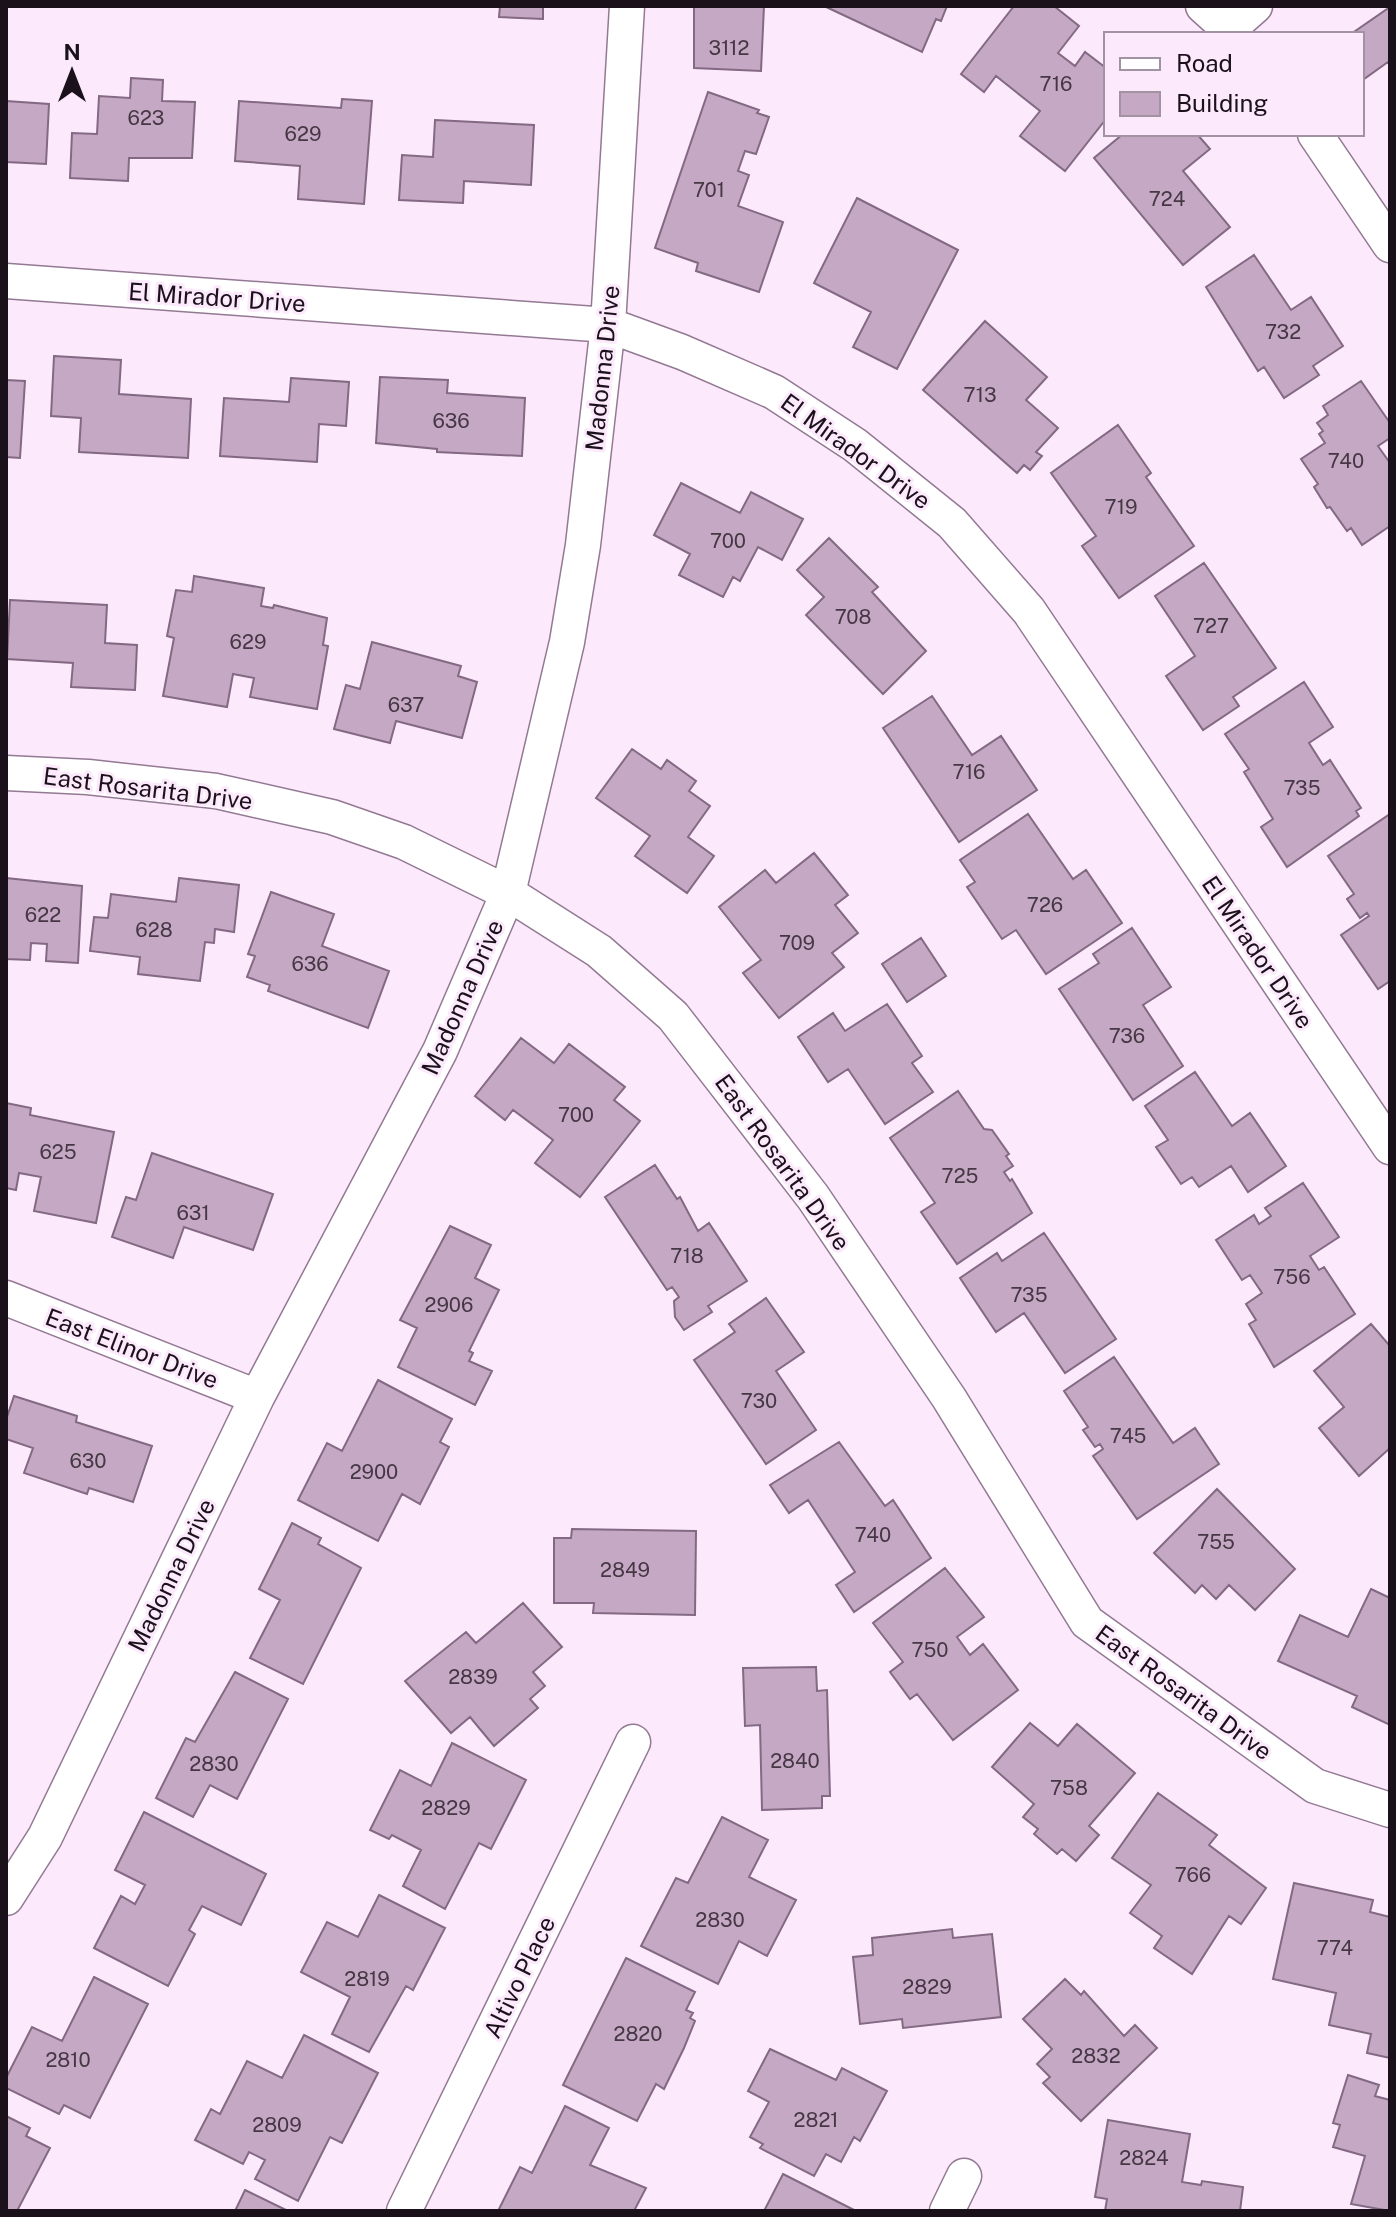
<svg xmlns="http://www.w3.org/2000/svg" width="1396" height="2217" viewBox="0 0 1396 2217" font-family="'Public Sans',sans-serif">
<rect width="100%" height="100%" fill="#fceafc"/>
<path fill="#c5a9c4" stroke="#836983" stroke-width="2" d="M500,6H543V19L499,17Z
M694,6H764L761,71L694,68Z
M824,6H947L941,21L936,19L922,52Z
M1014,6H1054L1079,26L1058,53L1075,66L1085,52L1106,68V119L1065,171L1020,136L1040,111L996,76L984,92L961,74Z
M1390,7V66L1388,62L1364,79L1362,34H1351Z
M131,78L163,80L162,101L195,102L192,158H129L128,181L70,178L72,133L97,134L99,96L130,98Z
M708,92L759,110L757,113L769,117L756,154L745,151L738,171L749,175L738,206L783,222L759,292L696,271L698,263L655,248Z
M342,99L372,101L364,204L298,199L300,166L235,161L239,101L341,108Z
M6,101L49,104L46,164L6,162Z
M435,120L534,125L531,185L464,181L463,203L399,200L402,155L433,157Z
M1123,134H1197L1210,149L1183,171L1230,227L1183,265L1094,158Z
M857,198L958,250L897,369L853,347L871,312L814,283Z
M1254,255L1291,310L1311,297L1343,346L1313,366L1319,375L1284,398L1264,367L1258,371L1206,287Z
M985,321L1047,377L1026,400L1058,428L1036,452L1042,456L1030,470L1024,465L1017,473L923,390Z
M54,356L121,360L119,394L191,399L188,458L79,452L81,418L51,416Z
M380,377L448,380L447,393L525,398L522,456L437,452V449L376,443Z
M291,378L349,382L346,426L319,424L317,462L220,456L224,398L289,402Z
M6,380L25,381L20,458L6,457Z
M1361,381L1390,423V438L1378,446L1390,463V526L1362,545L1351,528L1347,531L1330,507L1327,508L1314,487L1318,484L1301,459L1325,443L1319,434L1323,431L1317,423L1328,415L1323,406Z
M1118,425L1151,473L1146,477L1194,546L1119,598L1082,546L1096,536L1051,473Z
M681,483L740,513L751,492L803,519L782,560L758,547L740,581L733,577L723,597L679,575L690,554L654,535Z
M829,538L878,587L872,592L926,651L883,694L806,615L824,597L797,570Z
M1204,563L1276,668L1233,697L1239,706L1203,730L1166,676L1195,656L1155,596Z
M194,576L264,588L261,606L273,608L274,605L327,618L323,645L328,646L317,709L250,697L254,678L233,674L227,707L163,696L174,638L167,636L176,590L192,592Z
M10,600L107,605L105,643L137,645L135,690L71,687L73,663L7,659Z
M372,642L461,666L458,676L477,682L462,738L396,721L390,743L334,729L346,685L360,689Z
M1304,682L1333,727L1309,743L1323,765L1330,760L1361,808L1356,811L1359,816L1287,867L1261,827L1273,819L1244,772L1249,769L1225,734Z
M932,696L972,755L1001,736L1037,790L959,842L883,728Z
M632,749L661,769L667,760L696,781L689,791L710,806L688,837L714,856L687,893L635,856L650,836L596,798Z
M1028,814L1073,879L1086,870L1122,923L1046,974L1016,930L1002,939L967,887L975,882L960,860Z
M1390,814V981L1378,989L1341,935L1369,916L1367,913L1360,918L1347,899L1354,894L1328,856Z
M814,853L848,895L835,905L858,933L832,953L844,967L779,1018L743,973L761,960L719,907L765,870L776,883Z
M6,878L82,886L78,963L46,961L47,944L31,943L30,960L6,959Z
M179,878L239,885L234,932L215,929L214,943L205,942L200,981L138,974L140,957L90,951L94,917L108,918L111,894L176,902Z
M271,892L334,914L322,946L389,971L368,1028L268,991L270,985L247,977L255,956L248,954Z
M1132,928L1171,987L1143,1005L1183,1066L1133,1100L1059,989L1099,963L1093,954Z
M921,938L946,976L907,1002L882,964Z
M887,1004L922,1056L912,1063L933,1092L885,1124L848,1069L828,1082L798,1037L833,1013L845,1031Z
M521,1038L554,1063L569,1044L625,1087L614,1100L640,1121L580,1197L535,1163L553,1140L513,1110L505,1120L475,1096Z
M1195,1072L1232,1126L1250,1113L1286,1166L1248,1192L1231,1166L1199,1187L1192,1177L1181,1184L1156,1147L1168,1140L1145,1106Z
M958,1091L984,1129L992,1130L1009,1154L1006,1156L1013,1166L1004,1172L1010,1181L1012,1179L1032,1213L957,1264L921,1212L935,1203L890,1138Z
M6,1103L31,1108L30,1115L114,1132L96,1223L34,1211L41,1177L19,1173L16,1190L6,1188Z
M152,1153L273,1194L253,1250L184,1227L173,1258L112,1237L126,1197L136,1200Z
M655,1165L677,1199L680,1197L698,1231L709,1223L747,1281L708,1306L712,1312L684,1330L675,1317L674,1301L679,1297L672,1287L667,1290L605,1197Z
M1303,1183L1339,1237L1310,1256L1319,1270L1324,1267L1355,1314L1274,1367L1249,1324L1256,1320L1246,1304L1262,1293L1250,1275L1242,1280L1216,1240L1254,1215L1259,1224L1271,1216L1265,1208Z
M450,1226L491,1245L475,1278L499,1290L469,1351L473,1353L469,1361L492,1371L475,1405L398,1367L417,1328L400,1320Z
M1044,1233L1116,1339L1065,1373L1024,1313L996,1332L960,1278L997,1253L1002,1261Z
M766,1298L804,1352L776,1371L816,1430L766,1464L694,1360L735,1332L729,1324Z
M1371,1324L1390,1346V1448L1359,1476L1319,1428L1344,1407L1314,1371Z
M1114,1357L1173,1443L1195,1428L1219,1464L1137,1519L1093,1456L1103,1449L1100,1444L1095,1447L1083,1430L1088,1427L1064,1391Z
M378,1380L452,1419L440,1442L449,1447L420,1504L402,1494L378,1541L298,1500L327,1443L342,1451Z
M14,1396L77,1416L76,1422L152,1446L133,1502L89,1488L87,1494L24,1473L33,1448L6,1439V1420Z
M839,1442L885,1506L893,1500L931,1558L854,1612L836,1585L855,1572L808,1500L789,1513L770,1485Z
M1217,1489L1295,1569L1255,1610L1229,1585L1216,1599L1202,1585L1195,1593L1154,1553Z
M292,1523L321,1538L318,1544L361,1568L303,1684L250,1658L280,1600L259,1589Z
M572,1529L696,1531L695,1615L593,1613L594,1603H554V1538H571Z
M945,1568L984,1617L957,1637L970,1655L983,1644L1018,1690L953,1740L917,1694L910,1699L890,1672L903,1662L873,1623Z
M1371,1589L1390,1598V1725L1352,1707L1357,1696L1278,1661L1300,1615L1348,1637Z
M523,1603L562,1647L533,1672L545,1686L530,1699L538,1708L494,1746L470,1717L451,1733L405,1681L466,1632L476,1643Z
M816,1667L817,1691L827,1690L830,1796H822V1808L762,1810L760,1725L745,1726L743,1668Z
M235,1672L288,1699L237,1799L210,1785L193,1817L156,1798L186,1738L195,1742Z
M1030,1723L1058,1746L1077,1724L1135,1773L1089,1826L1099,1835L1076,1861L1062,1849L1057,1854L1034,1834L1038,1829L1023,1817L1034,1804L992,1767Z
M452,1743L526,1780L491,1849L479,1843L445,1909L403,1886L421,1850L392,1835L389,1839L370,1830L400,1770L431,1786Z
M1158,1793L1217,1835L1209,1845L1266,1888L1241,1924L1229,1916L1192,1974L1154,1948L1162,1936L1130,1913L1151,1885L1112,1858Z
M144,1812L266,1874L241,1925L202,1906L189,1930L195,1934L168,1986L94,1948L121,1896L135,1904L145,1885L115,1870Z
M722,1817L768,1840L749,1877L796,1900L767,1956L739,1941L718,1984L641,1946L676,1878L688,1883Z
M1294,1883L1373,1900L1370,1912L1390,1917V2058L1367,2053L1371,2034L1329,2025L1336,1993L1273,1979Z
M379,1895L445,1928L413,1990L406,1986L369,2052L332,2034L350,1997L301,1972L327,1922L358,1937Z
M952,1929L953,1938L992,1934L1001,2017L903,2028L902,2019L860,2024L853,1957L873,1955L872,1938Z
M626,1958L695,1992L686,2010L693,2013L690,2018L695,2021L684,2048L664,2089L656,2084L637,2121L563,2085Z
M94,1977L148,2004L90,2118L64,2105L59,2114L6,2088V2078L32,2027L62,2041Z
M1065,1979L1081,1995L1084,1991L1124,2036L1135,2025L1157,2048L1081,2121L1043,2083L1050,2077L1037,2064L1052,2049L1023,2019Z
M304,2035L378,2073L342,2143L330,2137L298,2201L255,2179L265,2160L249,2152L243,2164L195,2140L211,2109L220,2114L247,2061L282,2078Z
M770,2049L836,2080L842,2068L887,2091L860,2141L854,2137L841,2162L826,2154L814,2176L760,2148L763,2144L750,2137L769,2102L748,2091Z
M1348,2075L1379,2085L1375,2096L1390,2100V2211L1351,2204L1365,2156L1333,2147L1340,2125L1333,2123Z
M565,2106L609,2128L590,2165L646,2188L634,2211H498L520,2167L532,2173Z
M6,2116L30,2128L26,2136L50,2148L17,2211H6Z
M1108,2120L1190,2134L1182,2182L1201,2185L1202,2181L1243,2187L1240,2211H1105L1107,2199L1095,2197Z
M783,2174L856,2211H764Z
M245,2190L288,2211H235Z"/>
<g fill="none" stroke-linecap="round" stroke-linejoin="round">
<defs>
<path id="street" d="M1203,6L1234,34
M1230,28L1255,6
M1315,134L1390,245
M6,281L608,325L682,352L774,392L855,445L952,523L1029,611L1390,1147
M6,773L88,777L216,791L332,817L404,842L508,893L599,951L673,1016L813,1197L949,1398L1087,1622L1315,1786L1390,1810
M6,1298L257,1397
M6,1898L45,1837L257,1397L440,1051L508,893L567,642L583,545L608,325L627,6
M404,2211L633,1742
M947,2211L964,2176"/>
</defs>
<use href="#street" stroke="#937993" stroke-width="37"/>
<use href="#street" stroke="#fff" stroke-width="34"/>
</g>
<g text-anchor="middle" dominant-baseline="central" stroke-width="6" stroke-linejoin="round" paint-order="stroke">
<g font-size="20" fill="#463745">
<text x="729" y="48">3112</text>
<text x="1056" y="84">716</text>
<text x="146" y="118">623</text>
<text x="303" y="134">629</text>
<text x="709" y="190">701</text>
<text x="1167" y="199">724</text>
<text x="1283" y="332">732</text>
<text x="980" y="395">713</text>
<text x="451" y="421">636</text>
<text x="1346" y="461">740</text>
<text x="1121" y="507">719</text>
<text x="728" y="541">700</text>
<text x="853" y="617">708</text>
<text x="1211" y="626">727</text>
<text x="248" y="642">629</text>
<text x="406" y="705">637</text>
<text x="969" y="772">716</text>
<text x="1302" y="788">735</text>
<text x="1045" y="905">726</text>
<text x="43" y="915">622</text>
<text x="154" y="930">628</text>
<text x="797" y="943">709</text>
<text x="310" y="964">636</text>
<text x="1127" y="1036">736</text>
<text x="576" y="1115">700</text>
<text x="58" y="1152">625</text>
<text x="960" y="1176">725</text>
<text x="193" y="1213">631</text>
<text x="687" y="1256">718</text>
<text x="1292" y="1277">756</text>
<text x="1029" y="1295">735</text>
<text x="449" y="1305">2906</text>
<text x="759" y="1401">730</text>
<text x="1128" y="1436">745</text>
<text x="88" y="1461">630</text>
<text x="374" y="1472">2900</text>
<text x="873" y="1535">740</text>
<text x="1216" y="1542">755</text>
<text x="625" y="1570">2849</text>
<text x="930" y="1650">750</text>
<text x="473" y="1677">2839</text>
<text x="795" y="1761">2840</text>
<text x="214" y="1764">2830</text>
<text x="1069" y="1788">758</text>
<text x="446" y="1808">2829</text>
<text x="1193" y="1875">766</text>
<text x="720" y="1920">2830</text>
<text x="1335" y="1948">774</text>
<text x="367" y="1979">2819</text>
<text x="927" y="1987">2829</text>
<text x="638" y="2034">2820</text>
<text x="1096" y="2056">2832</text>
<text x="68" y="2060">2810</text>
<text x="816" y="2120">2821</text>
<text x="277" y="2125">2809</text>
<text x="1144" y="2158">2824</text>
</g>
<g font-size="24" fill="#1b111b" stroke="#fceafc">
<text transform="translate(217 297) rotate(4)">El Mirador Drive</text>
<text transform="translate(602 368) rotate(-84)">Madonna Drive</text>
<text transform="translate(856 451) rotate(36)">El Mirador Drive</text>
<text transform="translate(148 788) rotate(7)">East Rosarita Drive</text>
<text transform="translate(1258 952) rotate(56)">El Mirador Drive</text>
<text transform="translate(462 997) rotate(-66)">Madonna Drive</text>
<text transform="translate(783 1162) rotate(54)">East Rosarita Drive</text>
<text transform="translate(132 1348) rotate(21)">East Elinor Drive</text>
<text transform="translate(171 1575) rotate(-64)">Madonna Drive</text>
<text transform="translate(1184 1692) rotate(36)">East Rosarita Drive</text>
<text transform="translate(519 1977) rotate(-64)">Altivo Place</text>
</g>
</g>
<rect width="1396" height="2217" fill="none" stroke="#1b111b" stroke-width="16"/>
<rect x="1104" y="32" width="260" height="104" fill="#fceafc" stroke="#a293a2" stroke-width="2"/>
<rect x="1120" y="58" width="40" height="12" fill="#ffffff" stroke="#a293a2" stroke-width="2"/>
<text x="1176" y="72" font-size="24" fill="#1b111b">Road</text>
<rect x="1120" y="92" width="40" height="24" fill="#c5a9c4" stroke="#a293a2" stroke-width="2"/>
<text x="1176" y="112" font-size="24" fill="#1b111b">Building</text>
<g transform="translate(72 72)" stroke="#fceafc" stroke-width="6" paint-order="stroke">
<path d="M0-6L14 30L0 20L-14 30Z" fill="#1b111b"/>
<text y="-12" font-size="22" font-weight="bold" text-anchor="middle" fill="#1b111b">N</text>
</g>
</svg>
